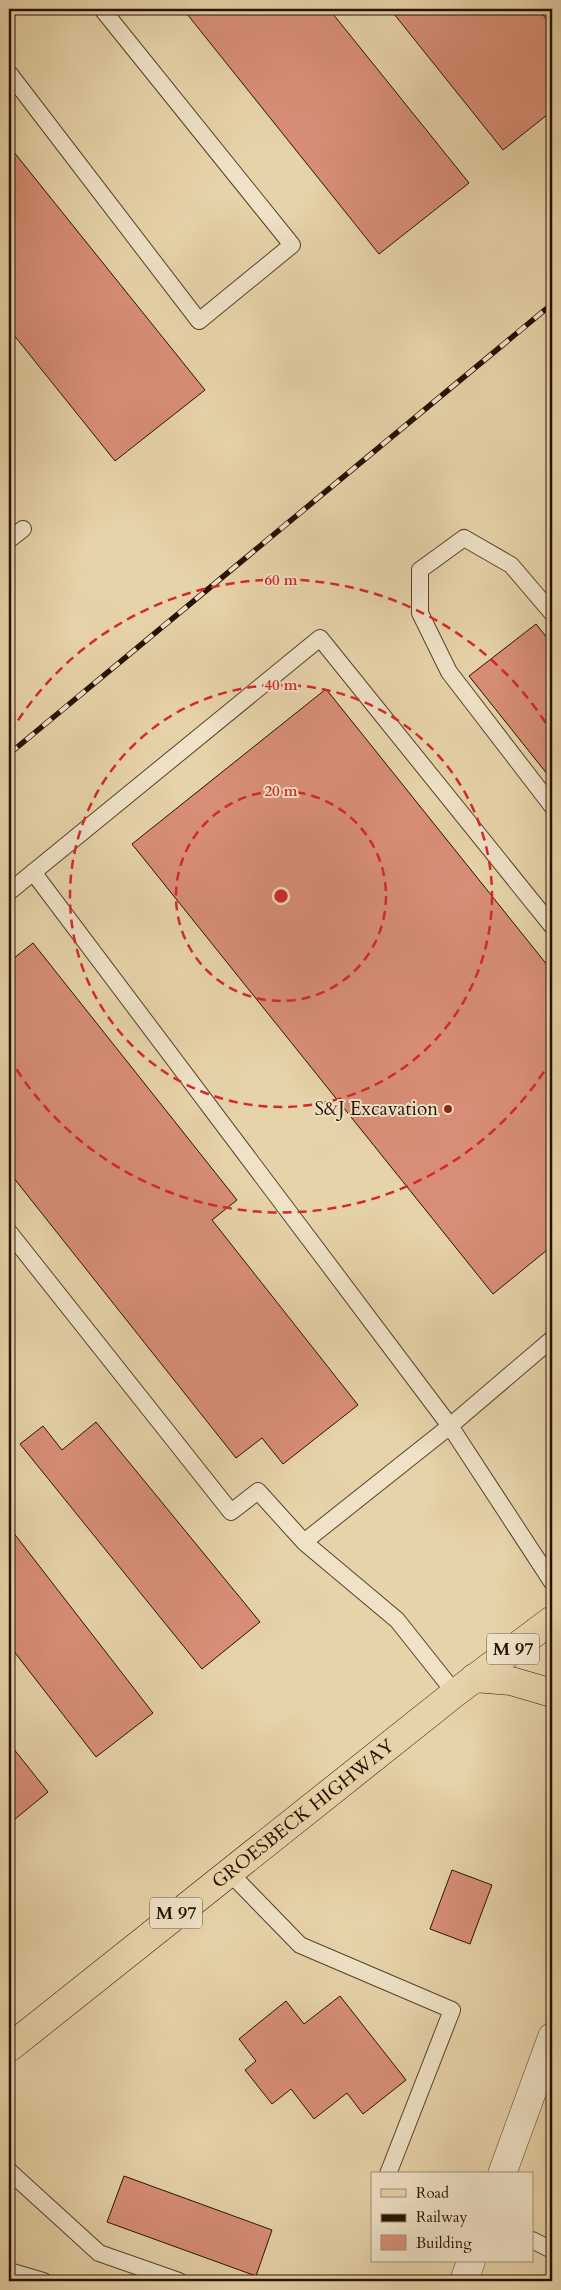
<svg xmlns="http://www.w3.org/2000/svg" width="561" height="2290" viewBox="0 0 561 2290" font-family="Cardo,serif">
<rect width="100%" height="100%" fill="#e7d3a9"/>
<filter id="stains"><feTurbulence type="fractalNoise" baseFrequency=".004" numOctaves="4"/><feColorMatrix values="0 0 0 0 .2 0 0 0 0 .09 0 0 0 0 .02 0 0 0 .5 -.17"/></filter>
<radialGradient id="worn" r=".72"><stop offset=".6" stop-color="#630" stop-opacity="0"/><stop offset="1" stop-color="#630" stop-opacity=".3"/></radialGradient>
<path fill="#d88e76" stroke="#271001" d="M183,9H329L469,183L379,254Z
M390,9H538L552,26V111L503,150Z
M9,146L205,390L115,461L9,329Z
M536,624L552,644V780L469,676Z
M326,689L552,971V1246L493,1294L132,844Z
M33,943L237,1200L212,1220L358,1405L283,1464L262,1438L236,1458L9,1172V962Z
M96,1422L260,1622L202,1669L20,1444L43,1426L62,1450Z
M9,1527L153,1713L96,1757L9,1645Z
M9,1743L48,1792L9,1824Z
M452,1870L492,1885L470,1944L430,1929Z
M340,1996L406,2080L363,2114L347,2093L314,2119L291,2089L272,2104L245,2070L256,2061L239,2039L286,2001L304,2024Z
M124,2176L272,2230L256,2276L107,2222Z"/>
<g fill="none" stroke-linecap="round" stroke-linejoin="round">
<defs>
<path id="service" d="M9,73L199,321L292,245L102,9
M9,540L23,529
M552,613L511,565L464,538L420,570V613L449,672L552,806
M33,872L450,1426L304,1542
M9,892L320,638L552,926
M9,1232L231,1512L258,1491L304,1542L397,1620L455,1693
M552,1339L450,1426L552,1582
M228,1871L300,1945L452,2010L388,2174
M9,2171L99,2253L179,2281
M532,2240L552,2250
M9,2271L43,2281"/>
<path id="tertiary" d="M502,2174L552,2037
M464,2281L471,2261"/>
<g id="primary">
<path d="M474,1678L511,1681L552,1693"/>
<path id="s1" d="M9,2048L455,1693L552,1620"/>
</g>
</defs>
<use href="#service" stroke="#57412b" stroke-width="18"/>
<use href="#tertiary" stroke="#57412b" stroke-width="29"/>
<use href="#primary" stroke="#271001" stroke-width="29"/>
<use href="#service" stroke="#efe2c7" stroke-width="16"/>
<use href="#tertiary" stroke="#efe2c7" stroke-width="28"/>
<use href="#primary" stroke="#e7d3a9" stroke-width="28"/>
<defs>
<path id="rail" d="M9,754L552,304"/>
</defs>
<use href="#rail" stroke="#271001" stroke-width="5.5"/>
<use href="#rail" stroke="#efe2c7" stroke-width="4" stroke-dasharray="11" stroke-linecap="butt"/>
</g>
<g fill="none" stroke="#d62828" stroke-width="2.5" stroke-dasharray="9 6">
<circle cx="281" cy="896" r="105"/>
<circle cx="281" cy="896" r="211"/>
<path d="M552 1059A316 316 0 0 1 10 1059M10 733A316 316 0 0 1 552 733"/>
</g>
<circle fill="#8f2418" stroke="#efe2c7" stroke-width="2" cx="448" cy="1109" r="5"/>
<g text-anchor="middle" dominant-baseline="central" stroke-width="4" stroke-linejoin="round" paint-order="stroke">
<g fill="#efe2c7" stroke="#634f3c" stroke-width="1">
<rect x="487" y="1633.5" width="52" height="31" rx="4"/>
<rect x="150" y="1897.5" width="52" height="31" rx="4"/>
</g>
<g font-size="18" font-weight="bold" fill="#271001">
<text x="513" y="1649">M 97</text>
<text x="176" y="1913">M 97</text>
</g>
<g font-size="19" fill="#271001" stroke="#efe2c7" text-anchor="end">
<text x="438" y="1109">S&amp;J Excavation</text>
</g>
<g font-size="19" fill="#271001" stroke="#efe2c7">
<text stroke="none"><textPath href="#s1" startOffset="376">GROESBECK HIGHWAY</textPath></text>
</g>
</g>
<circle cx="281" cy="896" r="8" fill="#d62828" stroke="#efe2c7" stroke-width="2.5"/>
<g font-size="15" text-anchor="middle" font-weight="bold" fill="#d62828" stroke="#efe2c7" stroke-width="4" stroke-linejoin="round" paint-order="stroke">
<text x="281" y="585">60 m</text>
<text x="281" y="690">40 m</text>
<text x="281" y="796">20 m</text>
</g>
<rect width="561" height="2290" fill="none" stroke="#e7d3a9" stroke-width="30"/>
<rect x="10" y="10" width="541" height="2270" fill="none" stroke="#271001" stroke-width="2.5"/>
<rect x="15" y="15" width="531" height="2260" fill="none" stroke="#271001"/>
<rect x="371" y="2172" width="162" height="90" fill="#efe2c7" stroke="#9f8e78"/>
<rect x="381" y="2189" width="25" height="8" fill="#e7d3a9" stroke="#9f8e78"/>
<text x="416" y="2198" font-size="15" fill="#271001">Road</text>
<rect x="381" y="2214" width="25" height="8" fill="#271001" stroke="#9f8e78"/>
<text x="416" y="2222" font-size="15" fill="#271001">Railway</text>
<rect x="381" y="2235" width="25" height="15" fill="#d88e76" stroke="#9f8e78"/>
<text x="416" y="2248" font-size="15" fill="#271001">Building</text>
<rect width="100%" height="100%" filter="url(#stains)"/>
<rect width="100%" height="100%" fill="url(#worn)"/>
</svg>
